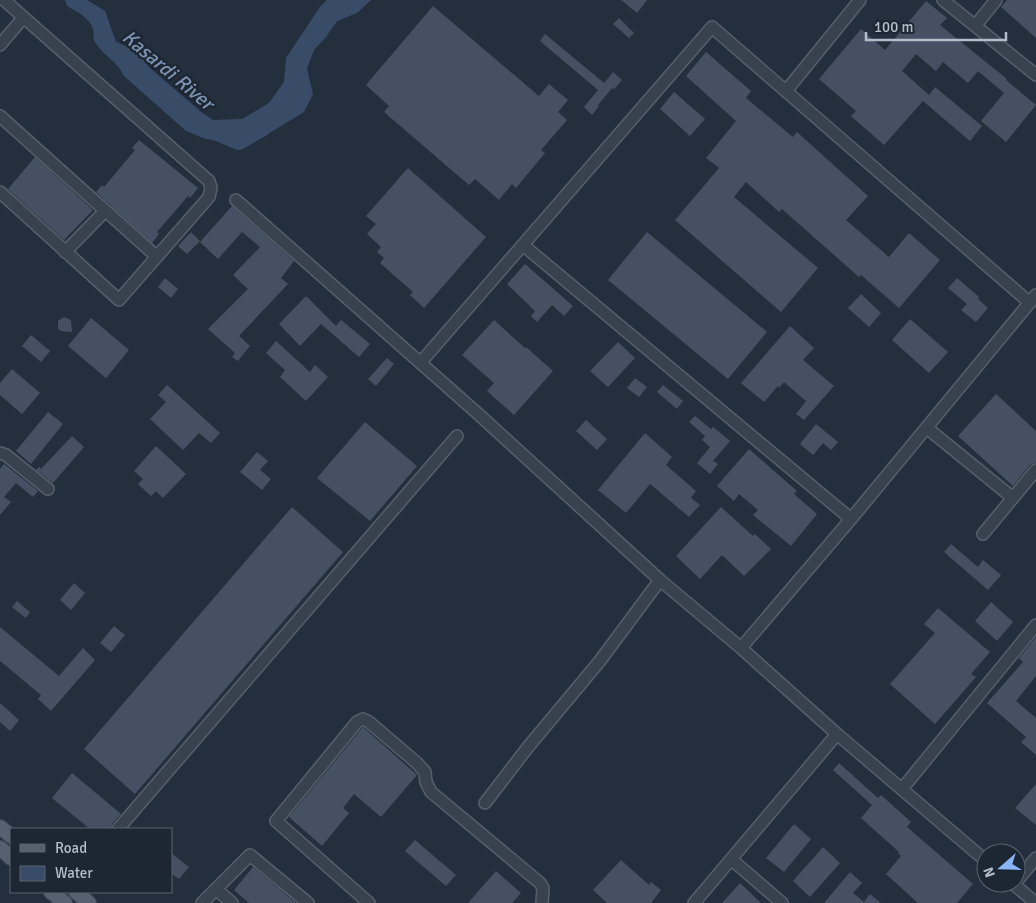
<svg xmlns="http://www.w3.org/2000/svg" width="1036" height="903" viewBox="0 0 1036 903" font-family="Signika,sans-serif">
<rect width="100%" height="100%" fill="#242f3e"/>
<path fill="#394c67" d="M65,0H87L105,11L116,42L138,51L149,67L201,112L213,120L242,119L269,103L284,82L286,58L320,7L327,0H371L357,13L337,21L326,37L314,50L307,69L313,94L304,112L263,137L228,141L206,139L186,131L124,76C118,61 101,55 94,40C93,37 94,32 93,29C90,18 76,11 67,6Z"/>
<g fill="none" stroke-linecap="round" stroke-linejoin="round">
<path stroke="#394c67" stroke-width="16" d="M215,132L239,142L263,128"/>
</g>
<path fill="#455162" d="M621,0H647L637,13Z
M1007,0H1036V38L1001,7Z
M926,1L947,18L940,25L1007,79L1006,80L1036,105L1006,142L981,121L1004,93L978,71L968,83L943,62L936,71L916,54L902,71L929,95L935,87L982,126L970,141L923,101L884,145L851,116L856,111L819,79L861,29L885,50Z
M433,6L539,96L549,84L568,100L558,112L567,120L541,150L545,153L516,188L512,184L499,200L475,179L469,185L384,112L389,106L366,85Z
M619,18L634,33L629,38L613,24Z
M545,34L604,83L613,72L622,80L614,89L612,88L598,105L599,106L592,115L584,107L598,90L540,41Z
M706,52L751,91L746,98L793,137L797,132L868,196L846,220L889,257L909,233L940,260L899,308L861,275L859,277L782,209L779,212L746,182L734,197L818,268L781,312L675,220L719,168L706,158L736,121L686,76Z
M674,92L705,119L690,136L660,109Z
M139,140L198,188L190,198L188,196L157,232L159,234L152,243L96,192L102,185L104,187L135,150L132,148Z
M35,157L93,210L64,240L8,189Z
M408,168L486,237L424,308L410,295L413,292L380,263L384,258L377,252L381,247L367,234L376,224L366,216Z
M232,206L294,261L281,278L288,284L239,336L250,346L238,361L232,357L235,353L208,329L248,289L233,275L260,247L242,232L218,259L200,242Z
M191,232L200,241L187,254L178,246Z
M647,232L767,332L728,379L608,280Z
M525,264L573,306L564,316L552,305L537,322L531,316L535,311L507,284Z
M165,278L178,289L171,298L158,287Z
M957,278L979,297L978,299L988,308L976,322L961,310L967,304L948,288Z
M861,294L881,313L869,327L848,308Z
M306,296L336,326L341,320L370,344L359,357L321,324L300,346L279,324Z
M64,317L71,320L72,332L61,331L58,328V321Z
M91,318L129,350L106,378L68,346Z
M910,319L948,352L929,373L892,340Z
M494,320L525,348L526,347L553,371L514,415L487,391L494,383L462,355Z
M790,326L814,348L803,360L834,386L804,420L796,414L806,401L784,382L779,388L778,386L764,402L741,383Z
M31,335L50,351L41,362L22,346Z
M276,341L310,372L315,365L328,377L306,401L280,377L285,370L266,353Z
M618,342L635,358L608,387L590,371Z
M387,358L394,364L376,386L368,379Z
M12,369L40,393L22,414L0,395V383Z
M635,378L647,387L639,397L627,388Z
M167,385L220,433L211,443L199,433L183,450L150,419L166,402L158,395Z
M663,385L683,401L677,409L657,392Z
M996,394L1036,431V462L1030,465L1013,486L958,436Z
M48,412L63,424L31,464L16,451Z
M695,416L711,429L713,427L730,441L713,461L718,464L710,474L697,463L710,447L702,440L705,436L689,422Z
M586,420L607,439L597,450L576,431Z
M365,422L417,466L370,521L317,478Z
M816,424L838,442L831,450L823,443L813,455L800,444Z
M645,433L672,457L666,465L696,491L691,498L700,505L689,517L650,484L626,513L598,490Z
M72,436L84,447L53,483L36,470L39,467L41,469Z
M156,446L186,474L163,498L156,491L151,496L138,484L143,479L134,471Z
M749,449L797,491L794,494L817,514L791,546L753,515L758,510L739,494L734,501L717,486Z
M257,452L268,461L260,470L271,479L262,490L240,472Z
M4,464L38,491L33,497L16,483L4,497L11,502L0,515V469Z
M292,507L343,552L135,794L84,749Z
M721,507L753,536L755,534L771,549L744,576L722,555L700,579L676,556Z
M951,544L978,567L983,560L1001,575L988,590L944,552Z
M74,583L85,593L71,610L60,600Z
M17,601L30,612L26,618L12,607Z
M991,602L1013,622L997,641L975,621Z
M938,608L990,652L971,674L976,677L935,724L890,684L935,633L924,624Z
M114,626L125,635L111,652L100,643Z
M0,627L59,676L83,648L95,660L51,711L38,699L41,695L0,661Z
M1036,637V676L1016,701L1036,718V755L1021,742L1026,737L987,703L1023,662L1019,658Z
M0,703L19,720L10,731L0,722Z
M363,727L417,775L381,817L354,794L343,808L349,813L322,846L289,817Z
M839,763L878,798L881,795L911,822L907,827L973,884L957,903H918L886,874L901,856L898,853L899,852L861,818L872,805L833,770Z
M72,773L121,814L112,824L111,829H90L52,798Z
M1036,784V825L1015,808Z
M794,824L811,839L784,872L766,858Z
M415,840L456,875L446,886L405,851Z
M823,847L840,863L810,897L793,881Z
M171,853L189,867L179,879L171,873Z
M621,860L649,885L651,882L661,890L651,903H607L593,890Z
M253,867L296,903H249L234,890Z
M496,871L521,893L512,903H468Z
M850,872L862,883L853,893L864,902L870,894L881,903H824Z
M740,883L761,903H722Z"/>
<g fill="none" stroke-linecap="round" stroke-linejoin="round">
<defs>
<path id="minor" d="M943,0L1036,75
M975,26L996,0
M0,45L23,18
M786,91L860,0
M0,116L156,256
M0,192L119,300L209,197L211,188L209,181L4,0
M236,200L476,412L660,580L741,648L837,734L986,861
M523,245L851,519
M65,252L105,211
M421,362L712,27L1030,303
M927,428L1013,498
M0,453L6,455L48,489
M983,534L1036,470
M741,648L851,519L1036,295
M902,789L1036,625
M485,803L528,747L599,662L660,580
M118,829L457,436
M731,859L782,903
M1016,882L1036,858
M1012,883L1036,903
M216,889L232,903
M202,903L250,855L308,903
M369,903L276,821L357,722L363,719L369,722L417,763L425,772L426,782L431,792L540,883L543,888L542,903
M694,903L837,734"/>
<path id="major" d="M0,827L11,836
M0,848L11,858
M51,892L65,903
M76,892L89,903"/>
</defs>
<use href="#minor" stroke="#565f6c" stroke-width="14"/>
<use href="#major" stroke="#414a57" stroke-width="16"/>
<use href="#minor" stroke="#38414e" stroke-width="11"/>
<use href="#major" stroke="#56606e" stroke-width="14"/>
</g>
<g text-anchor="middle" dominant-baseline="central" stroke-width="5" stroke-linejoin="round" paint-order="stroke">
<g font-size="20" font-style="italic" fill="#7c92b1" stroke="#1d2633">
<text transform="translate(168 70) rotate(40)">Kasardi River</text>
</g>
</g>
<rect x="10" y="828" width="162" height="65" fill="#1d2633" stroke="#59626f"/>
<rect x="20" y="844" width="25" height="8" fill="#56606e" stroke="#59626f"/>
<text x="55" y="853" font-size="15" fill="#b4bcc9">Road</text>
<rect x="20" y="866" width="25" height="15" fill="#394c67" stroke="#59626f"/>
<text x="55" y="878" font-size="15" fill="#b4bcc9">Water</text>
<g transform="translate(1001 868) rotate(250)"><circle r="24" fill="#1d2633" stroke="#59626f"/>
<path d="M0-4L9 19L0 12L-9 19Z" fill="#8ab4f8"/>
<text y="-8" font-size="14" font-weight="bold" text-anchor="middle" fill="#b4bcc9">N</text>
</g>
<path d="M866 32v8h140v-8" fill="none" stroke="#b4bcc9" stroke-width="2.5"/>
<text x="874" y="32" font-size="15" fill="#b4bcc9" stroke="#1d2633" stroke-width="4" paint-order="stroke">100 m</text>
</svg>
